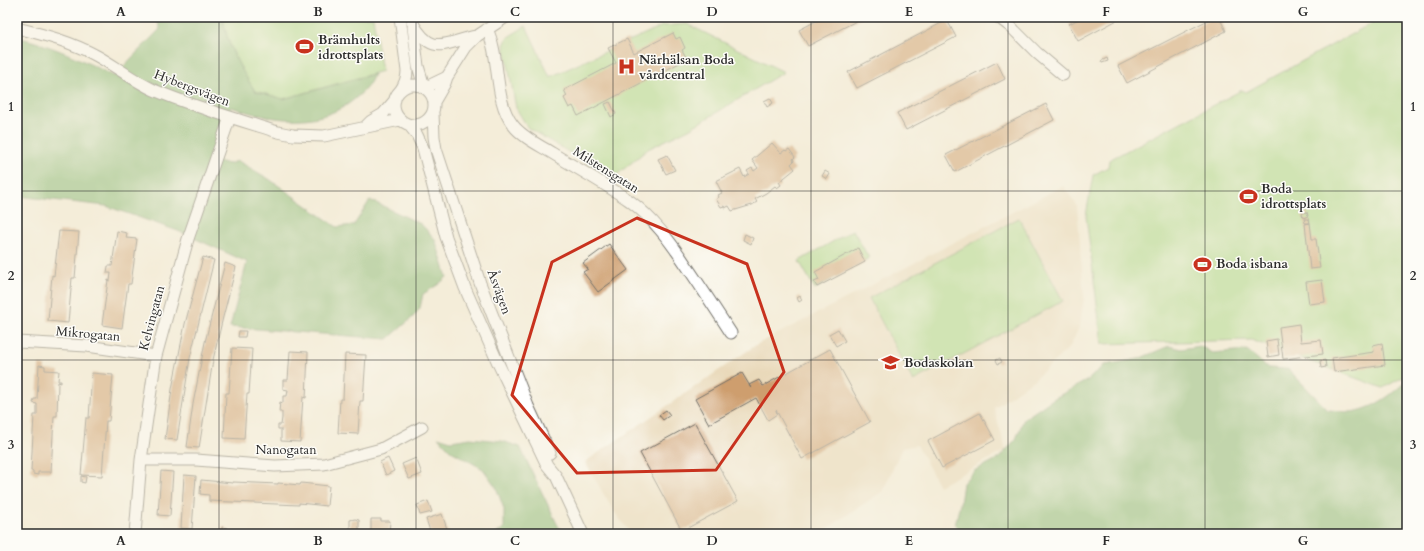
<svg xmlns="http://www.w3.org/2000/svg" width="1424" height="551" viewBox="0 0 1424 551" font-family="Cardo,serif">
<rect width="100%" height="100%" fill="#fdfcf7"/>
<filter id="ink" filterUnits="userSpaceOnUse"><feTurbulence type="fractalNoise" baseFrequency=".025" numOctaves="2"/><feDisplacementMap in="SourceGraphic" scale="8" xChannelSelector="R" yChannelSelector="G"/><feConvolveMatrix kernelMatrix="1 2 1 2 8 2 1 2 1" color-interpolation-filters="sRGB"/></filter>
<filter id="wash" filterUnits="userSpaceOnUse"><feTurbulence type="fractalNoise" baseFrequency=".012" numOctaves="4" result="noise"/><feDisplacementMap in="SourceGraphic" scale="16" xChannelSelector="R" yChannelSelector="G"/><feGaussianBlur stdDeviation="0.9" result="paint"/><feColorMatrix in="noise" values="0 0 0 0 0 0 0 0 0 0 0 0 0 0 0 0 0 1.4 0 .05"/><feComposite in="paint" operator="in"/></filter>
<g filter="url(#wash)">
<rect width="100%" height="100%" fill="#f4edd9"/>
<path fill="#e9d9ba" d="M1063,186L1077,205L1084,297L1080,325L1070,347L1035,379L994,408L1006,450L939,486L917,445L902,448L883,491L819,534H631L613,510L585,462L756,345Z"/>
<path fill="#a7d988" stroke="#69825a" d="M223,17H373L382,71L283,99L255,91C240,68 226,44 223,17Z
M1383,17H1407V375L1383,388L1251,340L1102,344L1086,216L1093,175L1108,167L1109,160L1242,90L1246,92Z
M687,24L784,72L689,129L648,149L613,178L528,128L516,108L504,45L508,37L526,26L550,77L662,26Z
M1019,218L1063,301L913,381L869,298Z
M853,230L869,258L815,289L799,261Z"/>
<path fill="#85b974" stroke="#587250" d="M156,17H223C226,44 240,68 255,91L283,99L374,74C370,85 365,90 356,98C320,129 272,121 231,107L211,159L228,164L238,161L269,179L337,227L354,225L370,200L421,224L435,239L447,277L439,284L423,294L420,308L413,317L388,339L230,327L247,262L178,231L106,206L17,196V37C51,45 83,60 114,76L160,29Z
M1169,346L1181,349L1200,346L1212,353L1247,350L1268,368L1288,369L1328,410C1335,410 1343,412 1350,412C1372,410 1392,395 1407,380V534H964L955,525L960,504L963,483L974,471L999,458L1016,439L1024,419L1053,399L1088,380L1104,365L1138,359Z
M438,437L451,441L470,438L502,441L520,447L562,534H496L504,528V509L496,487L483,469L451,451Z"/>
<g id="blocks">
<path fill="#ce9e6e" d="M824,17H864L808,46L799,30Z
M1083,17H1123L1078,41L1069,24Z
M1214,17H1219L1226,31L1127,83L1118,66Z
M947,20L956,37L857,88L848,72Z
M673,33L676,39L680,37L685,48L682,50L687,59L578,116L573,106L569,108L564,98L567,96L564,90L616,63L608,48L627,39L634,53Z
M1107,58L1108,61L1102,63L1101,61Z
M997,62L1005,79L906,130L897,113Z
M770,98L773,103L767,107L764,101Z
M610,102L616,114L611,117L605,104Z
M1046,104L1054,120L955,172L946,155Z
M772,143L781,153L785,150L786,151L789,149L795,157L793,159L794,161L791,164L795,169L779,182L781,185L777,188L775,186L766,193L755,199L757,202L752,205L732,211L729,206L725,208L724,206L721,207L716,199L719,197L718,195L722,193L716,181L740,169L744,177L749,174L747,171L752,168L754,171L758,168L752,160Z
M667,155L675,170L666,174L658,159Z
M825,171L830,174L827,179L822,176Z
M1307,212L1308,216L1303,218L1302,213Z
M17,218H20L18,239H17Z
M1304,219H1309L1310,223H1305Z
M1310,223L1312,239H1316L1320,268L1310,269L1305,224Z
M59,231L79,232L75,278H72L68,323L48,321L52,275L54,276Z
M117,231L127,233L126,238L137,239L131,284H128L122,328L102,325L108,280L110,281L111,273H107L108,266H112Z
M745,234L753,238L751,244L743,240Z
M609,244L628,270L598,292L583,272L588,269L583,263Z
M858,248L865,262L817,287L814,282L819,280L815,272Z
M203,257L214,260L190,358L177,440L165,439L172,389L185,324Z
M225,263L236,267L223,317L213,360L199,448L187,447L193,404L205,342Z
M1322,280L1325,302L1309,304L1306,282Z
M800,296L802,300L799,302L797,298Z
M1299,324L1301,342L1321,340L1323,354L1283,359L1279,327Z
M838,329L845,341L836,346L829,334Z
M239,331H246L245,337H238Z
M1277,339L1279,355L1268,357L1266,341Z
M1382,343L1385,365L1334,372L1332,358L1374,352L1373,345Z
M232,348L252,349L249,394H247L244,439L224,438L226,393H229Z
M830,349L870,422L802,459L776,410L777,414L768,420L756,398L709,424L695,399L742,373L751,388L749,385L759,380L763,386Z
M290,351L308,352L306,398L303,397L300,442L281,441V429H278V425H281L282,418V412H279L280,402L283,403V396H287L288,390L283,389V380H288Z
M345,354L366,355L363,401H360L358,434L338,433L340,399H343Z
M1000,358L1002,362L998,364L996,360Z
M1325,360L1326,367L1321,368L1320,361Z
M39,365L45,366V370L59,371L58,381H61V383L58,382L57,416H54L51,472H38V475L33,474V471H31L34,415H37V404L33,403L34,399H37Z
M92,373L113,375L109,421H106L102,476L81,475L86,418H89Z
M666,410L670,415L663,420L659,415Z
M980,413L995,440L942,468L928,441Z
M695,423L738,501L682,531L640,453Z
M388,458L394,471L386,475L380,462Z
M416,458L422,474L409,479L402,464Z
M161,471L173,472L170,516L158,515Z
M184,475L196,476L192,529L181,528Z
M81,476L86,477L85,483L81,482Z
M201,480L233,483V482L278,484V483L300,485L301,483L329,486L327,506L299,503V505L209,501V495L200,494Z
M428,501L432,512L420,515L417,505Z
M442,514L448,532L443,534H431L426,519Z
M355,519L359,520V532L350,531V520Z
M371,519H381V521H390L389,534L371,533Z
M222,527L227,528L226,534L222,533Z"/>
</g>
</g>
<g filter="url(#ink)">
<use href="#blocks" fill-opacity="0" stroke="#716f68" stroke-width="1"/>
<g fill="none" stroke-linecap="round" stroke-linejoin="round">
<defs>
<path id="minor" d="M998,17L1011,27L1037,53L1063,75
M412,22C433,58 444,42 477,36
M413,27L418,66L423,83V87
M17,28C45,35 72,42 97,56C117,67 134,81 154,90C194,107 236,119 278,132L293,135L324,136L400,120
M487,29C501,58 493,99 513,125C522,137 539,145 552,153C578,169 605,184 630,201C653,218 670,241 686,265C701,287 716,310 731,333
M394 105a20 20 0 1 1 40 0a20 20 0 1 1-40 0Z
M424,88L447,77
M400,91C405,84 407,79 407,71L400,17
M434,102L445,83L447,77L466,47L477,36L506,17
M433,113L434,137L436,149L480,283L528,406L550,453
M409,125L417,135L423,148L446,237L465,288L498,363L547,465L556,476L583,534
M366,126L371,121L383,114L395,100
M17,342L87,346L156,356
M141,460H196L275,466L324,464L381,449L422,427
M135,534L141,460L156,356L188,239L230,117"/>
</defs>
<use href="#minor" stroke="#716f68" stroke-width="13"/>
<use href="#minor" stroke="#fff" stroke-width="11"/>
</g>
</g>
<path d="M0 0H1424V551H0ZM637,218L747,264L784,372L716,470L577,473L512,395L552,262Z" fill="#f4edd9" fill-opacity=".55" fill-rule="evenodd"/>
<path fill="none" stroke="#c8321e" stroke-width="3" stroke-linejoin="round" d="M637,218L747,264L784,372L716,470L577,473L512,395L552,262Z"/>
<path fill="none" stroke="#2b2b2b" stroke-width="1" stroke-opacity="0.55" d="M219,17V534M416,17V534M613,17V534M811,17V534M1008,17V534M1205,17V534M17,191H1407M17,360H1407"/>
<defs>
<symbol id="stadium-bare" viewBox="-9 -9 18 18"><path d="M0-5a6.5 5 0 1 0 0 10a6.5 5 0 1 0 0-10ZM-3.5-1.8h7v3.6h-7Z" fill="#c8321e" stroke="#fdfcf7" stroke-width="2.5" paint-order="stroke"/></symbol>
<symbol id="hospital-bare" viewBox="-9 -9 18 18"><path d="M-5-5h3v3.5h4V-5h3V5h-3V1.5h-4V5h-3Z" fill="#c8321e" stroke="#fdfcf7" stroke-width="2.5" paint-order="stroke"/></symbol>
<symbol id="school-bare" viewBox="-9 -9 18 18"><path d="M0-5L7-2L0 1L-7-2ZM-4 1L0 2.5L4 1V4Q0 6-4 4Z" fill="#c8321e" stroke="#fdfcf7" stroke-width="2.5" paint-order="stroke"/></symbol>
</defs>
<g fill-rule="evenodd">
<use href="#stadium-bare" x="292" y="34" width="25" height="25"/>
<use href="#hospital-bare" x="614" y="54" width="25" height="25"/>
<use href="#stadium-bare" x="1236" y="184" width="25" height="25"/>
<use href="#stadium-bare" x="1190" y="252" width="25" height="25"/>
<use href="#school-bare" x="878" y="350" width="25" height="25"/>
</g>
<g text-anchor="middle" dominant-baseline="central" stroke-width="3" stroke-linejoin="round" paint-order="stroke">
<g font-size="13" font-weight="bold" fill="#2b2b2b" stroke="#fdfcf7" text-anchor="start">
<text x="318" y="40">Brämhults<tspan x="318" dy="15">idrottsplats</tspan></text>
<text x="639" y="60">Närhälsan Boda<tspan x="639" dy="15">vårdcentral</tspan></text>
<text x="1261" y="189">Boda<tspan x="1261" dy="15">idrottsplats</tspan></text>
<text x="1216" y="264">Boda isbana</text>
<text x="904" y="363">Bodaskolan</text>
</g>
<g font-size="13" fill="#2b2b2b" stroke="#fdfcf7">
<text transform="translate(192 88) rotate(21)">Hybergsvägen</text>
<text transform="translate(606 170) rotate(32)">Milstensgatan</text>
<text transform="translate(499 292) rotate(70)">Åsvägen</text>
<text transform="translate(152 318) rotate(-75)">Kelvingatan</text>
<text transform="translate(88 334) rotate(5)">Mikrogatan</text>
<text x="286" y="450">Nanogatan</text>
</g>
</g>
<rect width="1424" height="551" fill="none" stroke="#fdfcf7" stroke-width="44"/>
<rect x="22" y="22" width="1380" height="507" fill="none" stroke="#2b2b2b" stroke-width="1.5"/>
<g font-size="13" text-anchor="middle" font-weight="bold" fill="#2b2b2b">
<text x="121" y="16">A</text>
<text x="318" y="16">B</text>
<text x="515" y="16">C</text>
<text x="712" y="16">D</text>
<text x="909" y="16">E</text>
<text x="1106" y="16">F</text>
<text x="1303" y="16">G</text>
<text x="11" y="111">1</text>
<text x="1413" y="111">1</text>
<text x="11" y="280">2</text>
<text x="1413" y="280">2</text>
<text x="11" y="449">3</text>
<text x="1413" y="449">3</text>
<text x="121" y="545">A</text>
<text x="318" y="545">B</text>
<text x="515" y="545">C</text>
<text x="712" y="545">D</text>
<text x="909" y="545">E</text>
<text x="1106" y="545">F</text>
<text x="1303" y="545">G</text>
</g>
</svg>
